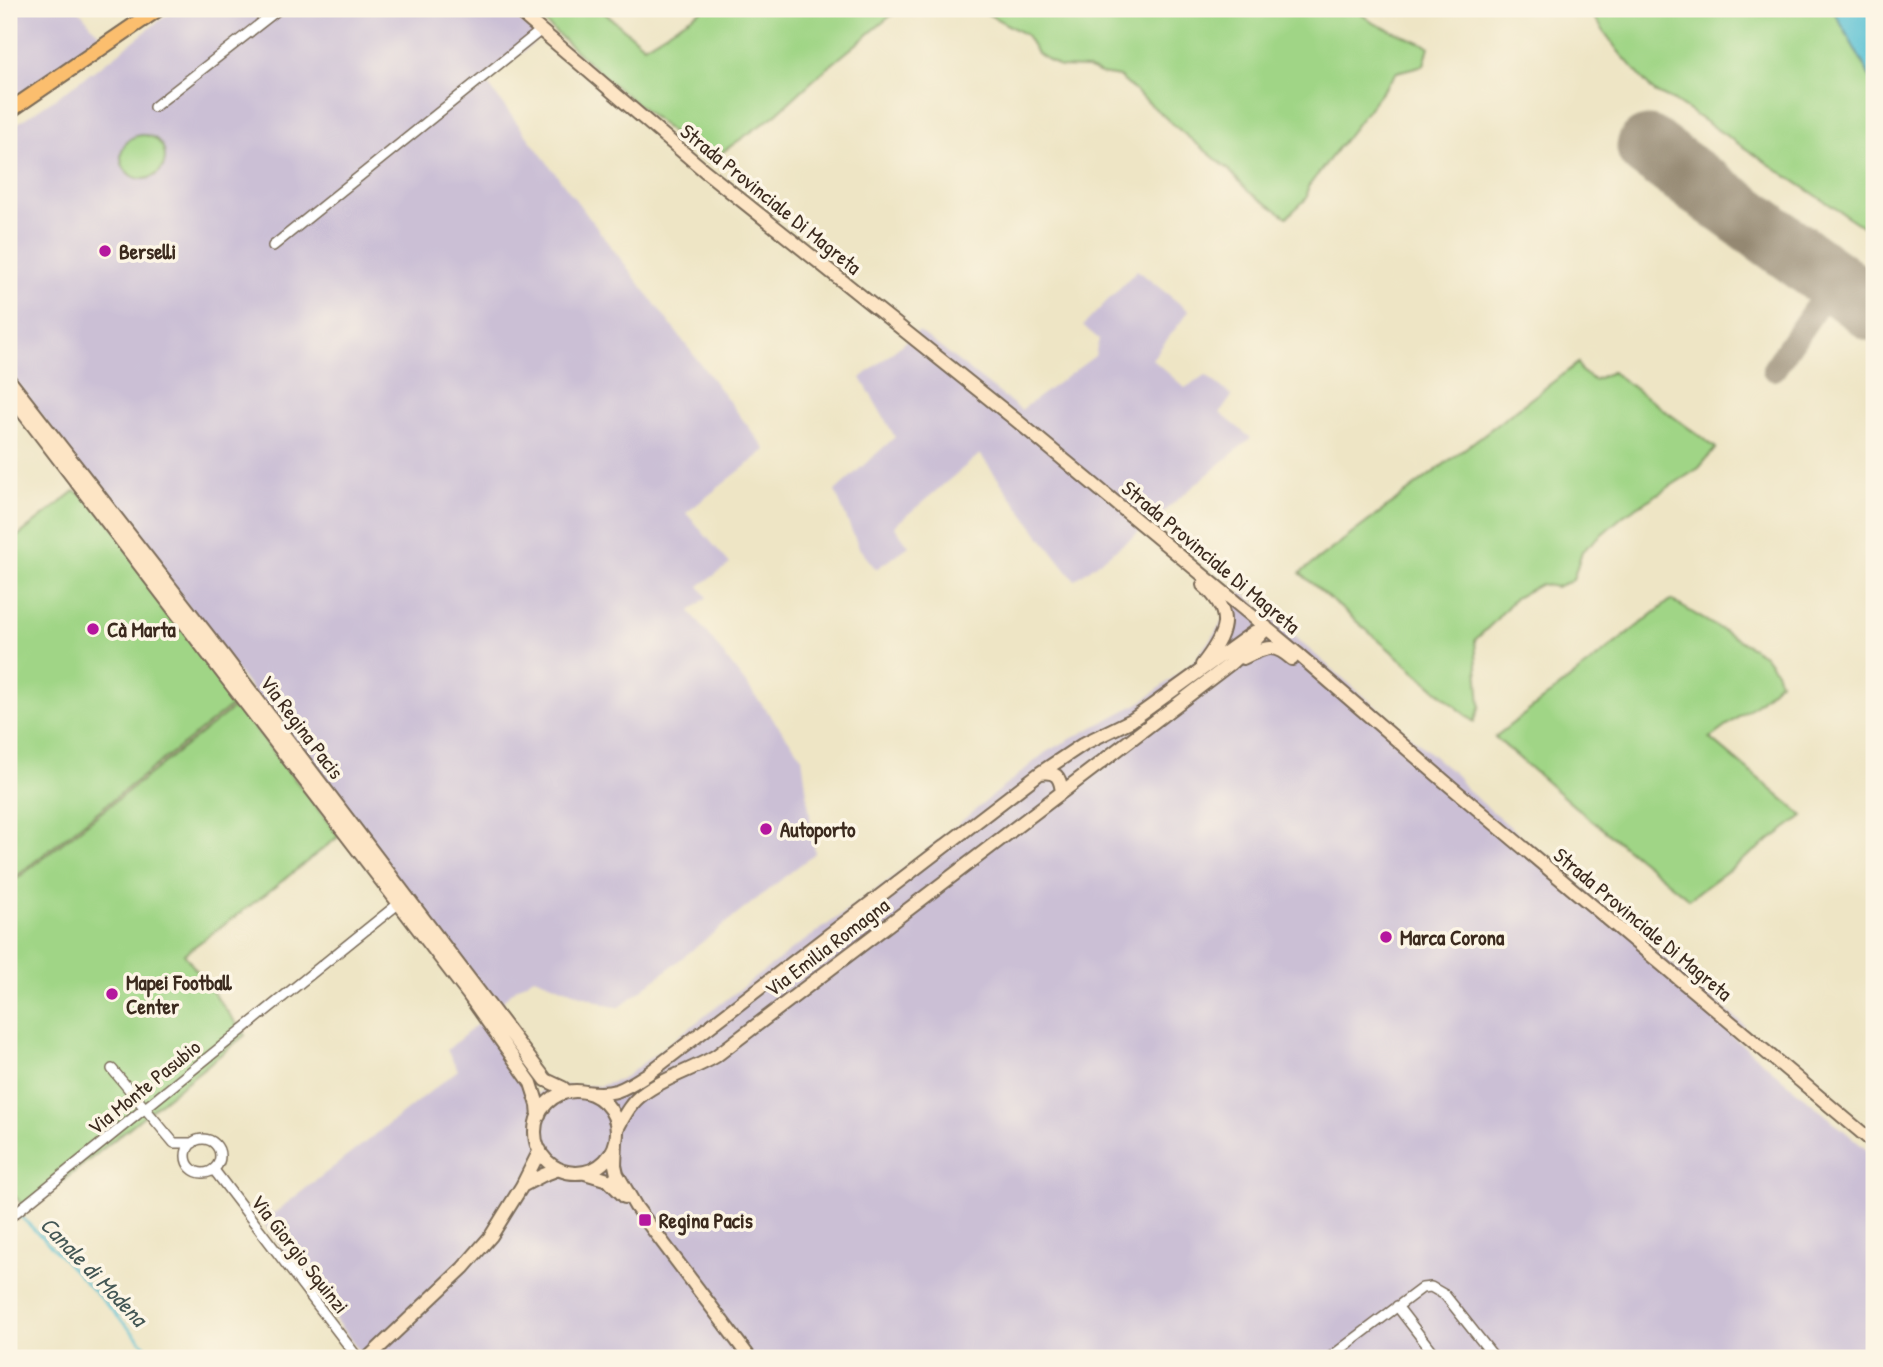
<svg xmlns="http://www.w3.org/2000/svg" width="1883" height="1367" viewBox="0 0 1883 1367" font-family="'Patrick Hand',sans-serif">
<rect width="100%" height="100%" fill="#fcf5e5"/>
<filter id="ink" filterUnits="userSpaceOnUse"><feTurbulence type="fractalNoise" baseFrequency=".0143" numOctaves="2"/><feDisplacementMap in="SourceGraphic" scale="14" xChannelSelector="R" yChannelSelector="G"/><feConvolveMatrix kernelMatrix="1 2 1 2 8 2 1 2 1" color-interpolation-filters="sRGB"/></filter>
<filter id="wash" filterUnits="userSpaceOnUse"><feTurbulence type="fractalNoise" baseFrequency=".00686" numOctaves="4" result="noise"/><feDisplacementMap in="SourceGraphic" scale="28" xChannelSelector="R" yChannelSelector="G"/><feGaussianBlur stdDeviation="1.57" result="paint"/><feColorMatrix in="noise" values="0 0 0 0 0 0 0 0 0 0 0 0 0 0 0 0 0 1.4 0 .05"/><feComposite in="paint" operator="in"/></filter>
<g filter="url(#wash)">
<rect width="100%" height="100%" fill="#eee5c5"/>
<path fill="#cbbfd5" d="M9,9H78L104,40L9,106Z
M174,9H506L540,38L486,82L766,450L686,513L730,564L699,586L707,597L690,611L802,757L815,853L620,1007L610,1006L534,977L511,992L503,1001V1018L9,373V129L60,95L116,55Z
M1137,270L1189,311L1152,359L1185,388L1206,375L1232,396L1220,413L1251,438L1138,533L1075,580L1036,531L980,454L894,526L909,546L876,569L859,548L835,491L895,437L861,378L919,331L1021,410L1095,356L1099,339L1083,326Z
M1242,592L1457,776L1467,790L1745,1026L1732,1036L1874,1156V1358H357L361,1354L255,1212L265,1205L273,1214L458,1070L447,1050L480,1022L536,1097L542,1090L554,1085L599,1086L621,1080L790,951L885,884L1046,752L1143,701L1194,661L1213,636Z"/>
<path fill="#a0d586" stroke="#6e8052" stroke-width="2" d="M530,9H600L644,46L704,9H899L820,74L775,115L708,162L609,81Z
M979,9H1355L1373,23L1429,46L1424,65L1397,72L1308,187L1307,198L1287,217L1249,192L1227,168L1182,132L1119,77L1101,74L1087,68L1060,67L1037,53L1026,35Z
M1590,9H1833L1874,84V234L1674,101L1654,92L1618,51L1591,13Z
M121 157a22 22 0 1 1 44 0a22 22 0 1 1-44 0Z
M1578,363L1581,371L1594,380L1612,372L1716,448L1699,468L1623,516L1582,551L1573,580L1556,587L1541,584L1515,598L1494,622L1475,640L1480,706L1474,722L1300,573Z
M75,491L94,502L228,674L231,697L235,703L9,882V543Z
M1671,600L1764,655L1776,671L1780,682L1759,702L1710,738L1803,816L1689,899L1574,806L1495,737Z
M237,705L339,836L267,893L184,954L245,1035L26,1210L9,1189V885Z"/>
<path fill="#58c1d4" stroke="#4a7679" stroke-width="2" d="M1833,9H1874V84Z"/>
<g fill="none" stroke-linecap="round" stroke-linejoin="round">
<path stroke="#58c1d4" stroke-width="2.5" d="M19,1215L44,1239L157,1358"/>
<path stroke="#948872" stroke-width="24" d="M1774,369L1834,281"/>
<path stroke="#948872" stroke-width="63" d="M1648,147L1874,310"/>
</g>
</g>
<g filter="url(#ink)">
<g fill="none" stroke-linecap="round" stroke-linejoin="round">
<defs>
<path id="street" d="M154,107L279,9
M273,246L540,31
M112,1069L174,1143H193
M186 1156a17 17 0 1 1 34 0a17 17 0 1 1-34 0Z
M214,1170L358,1358
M9,1218L398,904
M1397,1306L1437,1358
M1329,1358L1422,1288L1431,1287L1445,1295L1495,1358"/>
<path id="secondary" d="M516,9L705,171L1016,420L1299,655L1443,780L1874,1143
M9,380L224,656L546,1080L563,1088L567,1092
M9,394L468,994L531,1083L538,1105L539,1116
M1243,658C1265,648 1272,641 1292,659
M1202,665C1226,634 1236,614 1203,585
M1040,773C1056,771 1060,776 1062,792
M535 1132a41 41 0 1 1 82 0a41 41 0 1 1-82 0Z
M585,1092C616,1096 624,1089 649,1073L1040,773L1085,743L1132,720L1254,632L1266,627
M617,1129C624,1116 631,1102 643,1094C665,1077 693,1070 716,1056L1230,664L1252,644L1265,630
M616,1141L615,1165L617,1174L636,1207L750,1358
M585,1173L608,1180L625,1197
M522,1186L543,1175L559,1169
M368,1358L463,1268L491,1236L522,1186L540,1150"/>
<path id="primary" d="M9,111L158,9"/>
</defs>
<use href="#street" stroke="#7a6b58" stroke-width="12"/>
<use href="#secondary" stroke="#7a6b58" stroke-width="16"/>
<use href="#primary" stroke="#7a6b58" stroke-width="18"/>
<use href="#street" stroke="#fff" stroke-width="9"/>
<use href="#secondary" stroke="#fde5c5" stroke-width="12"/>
<use href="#primary" stroke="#fbbe6e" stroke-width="14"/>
</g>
</g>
<g fill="#b5179e" stroke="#fcf5e5" stroke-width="2.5">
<circle cx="105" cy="251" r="7"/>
<circle cx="93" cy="629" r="7"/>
<circle cx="766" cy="829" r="7"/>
<circle cx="1386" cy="937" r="7"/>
<circle cx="112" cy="994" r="7"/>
<rect x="638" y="1213" width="14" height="14" rx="3.5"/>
</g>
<g text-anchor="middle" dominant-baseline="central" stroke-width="7" stroke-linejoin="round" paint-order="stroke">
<g font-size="21" fill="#3b2a1e" stroke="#fcf5e5">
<text transform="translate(771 199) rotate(39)">Strada Provinciale Di Magreta</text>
<text transform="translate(1211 557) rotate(40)">Strada Provinciale Di Magreta</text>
<text transform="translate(302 727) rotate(53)">Via Regina Pacis</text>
<text transform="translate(1643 924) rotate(40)">Strada Provinciale Di Magreta</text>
<text transform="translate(827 947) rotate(-37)">Via Emilia Romagna</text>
<text transform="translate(144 1087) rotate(-39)">Via Monte Pasubio</text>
<text transform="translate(300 1254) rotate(52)">Via Giorgio Squinzi</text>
</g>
<g font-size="21" font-weight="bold" fill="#3b2a1e" stroke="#fcf5e5" text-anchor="start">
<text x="119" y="251">Berselli</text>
<text x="107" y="629">Cà Marta</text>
<text x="780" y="829">Autoporto</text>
<text x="1400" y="937">Marca Corona</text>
<text x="126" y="982">Mapei Football<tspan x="126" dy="24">Center</tspan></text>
<text x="659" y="1220">Regina Pacis</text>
</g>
<g font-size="23" font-style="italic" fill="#445755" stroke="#fcf5e5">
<text transform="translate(94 1271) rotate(46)">Canale di Modena</text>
</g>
</g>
<rect width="1883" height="1367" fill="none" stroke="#fcf5e5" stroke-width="35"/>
</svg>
